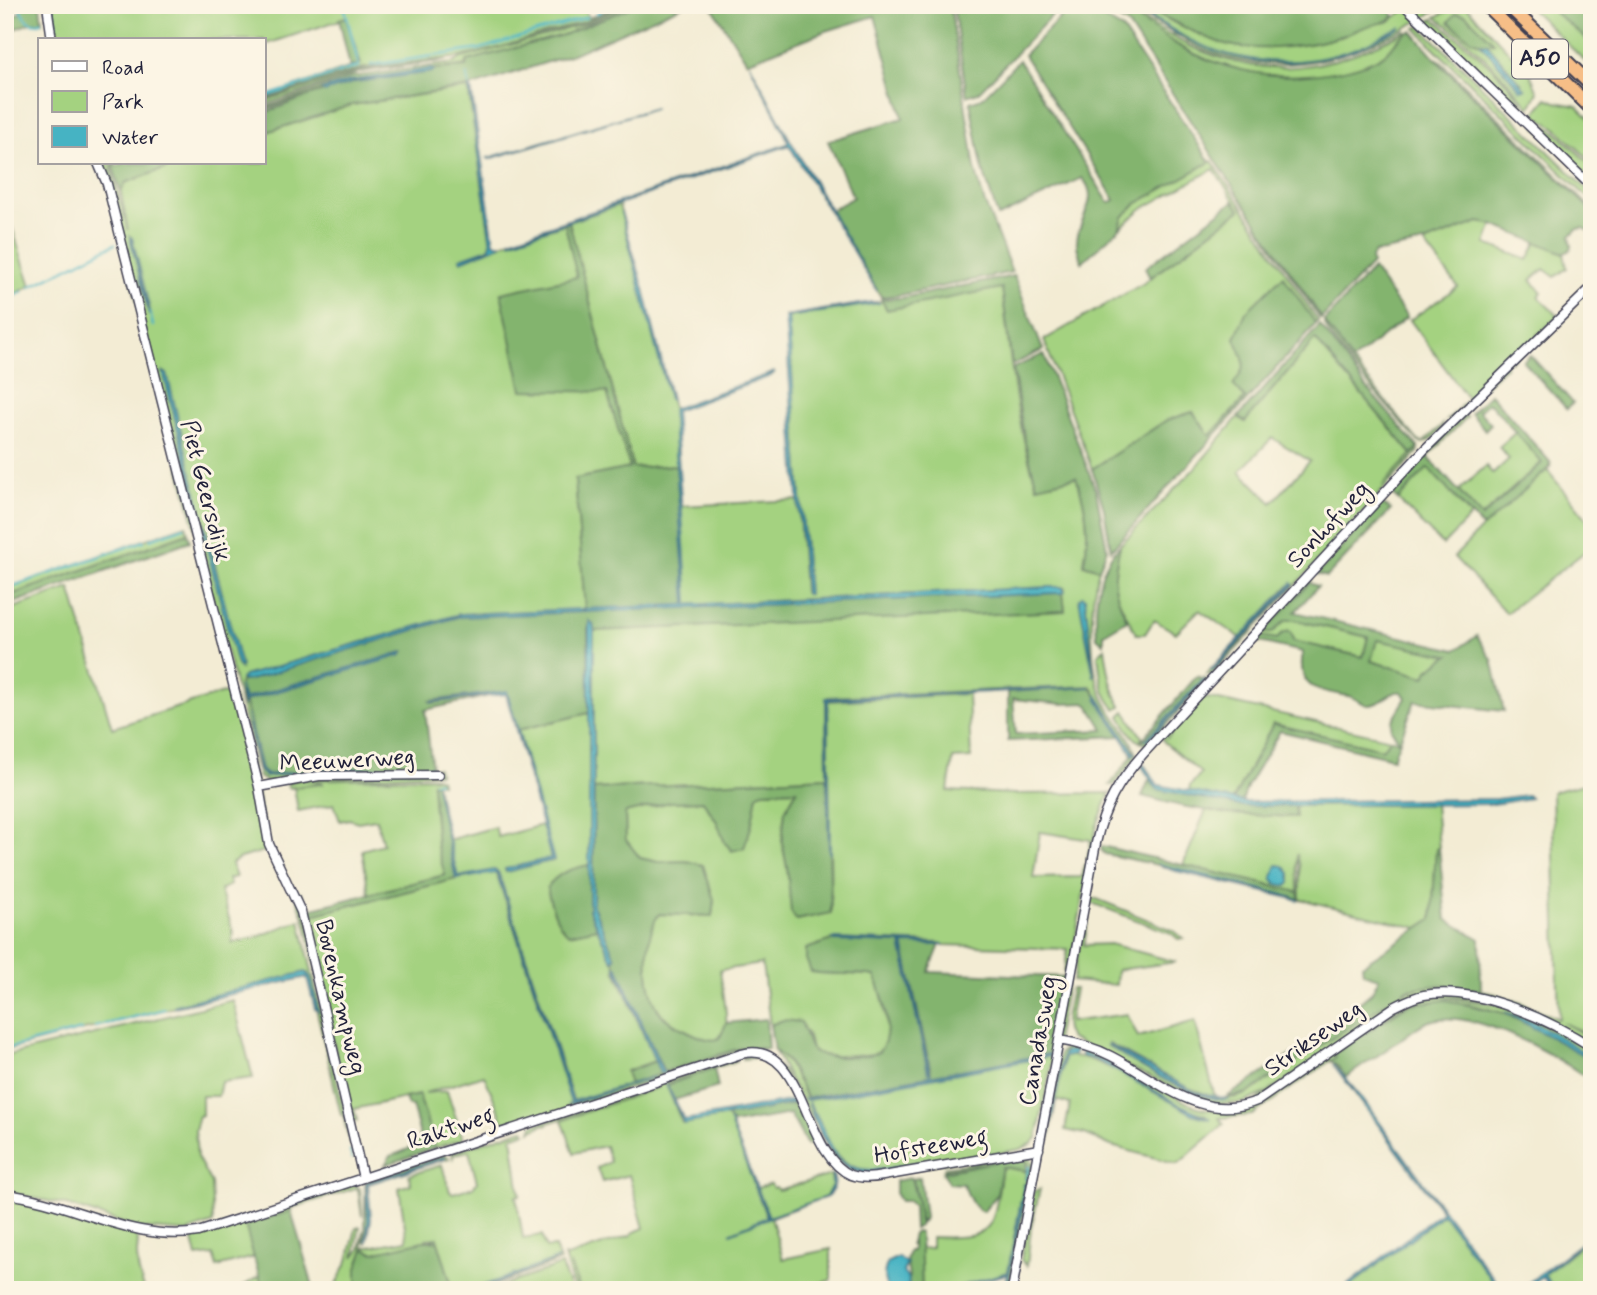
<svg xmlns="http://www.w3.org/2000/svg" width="1597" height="1295" viewBox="0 0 1597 1295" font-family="Mynerve,sans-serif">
<rect width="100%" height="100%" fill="#fcf5e5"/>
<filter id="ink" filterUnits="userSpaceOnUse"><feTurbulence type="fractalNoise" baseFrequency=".0143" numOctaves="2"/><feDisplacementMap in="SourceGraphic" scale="14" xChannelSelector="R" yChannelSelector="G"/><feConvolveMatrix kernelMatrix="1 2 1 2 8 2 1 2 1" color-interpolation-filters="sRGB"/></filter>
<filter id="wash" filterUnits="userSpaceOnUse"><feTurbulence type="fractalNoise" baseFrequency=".00686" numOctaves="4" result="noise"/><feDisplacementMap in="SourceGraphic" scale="28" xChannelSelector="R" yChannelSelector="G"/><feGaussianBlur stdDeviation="1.57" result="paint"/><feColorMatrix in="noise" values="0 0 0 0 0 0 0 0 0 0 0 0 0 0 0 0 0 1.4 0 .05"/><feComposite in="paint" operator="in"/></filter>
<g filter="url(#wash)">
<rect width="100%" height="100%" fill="#f3ecd4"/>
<path fill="#a4d280" stroke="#637a5e" stroke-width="2" fill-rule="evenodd" d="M53,5H582L589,18L617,5H624L586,21L498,48L461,57L363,68L264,99V97L360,64L346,18L264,45V40H58Z
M627,5H636L563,35L467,61L466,65L350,81L264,110V108L352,77L453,63L462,58L547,35L589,22Z
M1110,5L1120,6C1144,18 1166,35 1190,46C1268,82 1332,70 1405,31L1407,32C1397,39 1390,52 1380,57C1331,83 1263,80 1213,62C1176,48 1145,22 1110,5Z
M1126,5H1141L1182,27L1221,43L1273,48L1341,37L1370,24L1388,22L1413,5H1445C1370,52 1289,86 1201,48C1175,37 1151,19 1126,5Z
M1458,5H1465L1531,75L1538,92L1530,108C1503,74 1471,42 1436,17ZM1456,13L1466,15L1493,42L1487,44L1521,83L1514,82L1481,44L1472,40L1450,21Z
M1527,5H1592V68Z
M1434,19C1459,38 1515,83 1526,111L1523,114L1427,22Z
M1420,26L1592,194V202L1439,53L1416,28Z
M1437,58L1592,209V211L1481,104Z
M447,60L360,72L264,105V101L360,70Z
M468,88L491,244L489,248L460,258L461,261L509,241L565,224L578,277L501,294L607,392L630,468L575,479L585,609L460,614L244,676C237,685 240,692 242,704L245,705L259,770L265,777L316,771L431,770V768H438L439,773L267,782L259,777L102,165L116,163L111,168L128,230L121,193L125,183L181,163H264V133L352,105ZM131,237L132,238L151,315H149ZM164,372L167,374L198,504L196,502ZM200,517L204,519L240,668L237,665Z
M1547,98L1556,102L1577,106L1592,121V162L1556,128L1536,115L1537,110Z
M1536,119L1557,133L1592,166V181L1536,127Z
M1212,161L1318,321L1314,323L1283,277L1267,292L1235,338L1245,360L1246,366L1242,373L1245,398L1209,436L1193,412L1167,420L1092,469L1044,340L1144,283L1240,210L1214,169L1140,210L1119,229L1123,217L1136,204Z
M619,205L673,408L676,465L633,468L569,222Z
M5,206L31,286L5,299Z
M1256,222L1287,265L1321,319H1320Z
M1479,222L1493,224L1486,244L1528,260L1537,242L1564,253L1567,268L1555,277L1544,269L1531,280L1542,292L1538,297L1558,316L1511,361L1505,363L1506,366L1451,420H1447L1468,399L1410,320L1458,287L1424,243Z
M1002,287C1010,354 1015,422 1037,486L1076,477C1087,507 1090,533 1084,564L1099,569C1089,603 1088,672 1106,703C1116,720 1131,736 1137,755L1114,785H1110L1132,756L1129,748L1133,754L1135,753L1091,686L828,697L826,699L827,777L594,789V631L1065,610L1063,592L1065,588L1062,587L687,605L681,506L798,500L804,592L808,594L788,317L882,301L887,310Z
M1324,321L1352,361L1419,442L1423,443L1443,424V427C1436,434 1429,447 1418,441C1399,419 1329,344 1324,321Z
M1315,339L1412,454L1382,486L1418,448V452L1338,538L1332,540L1333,545L1212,675L1207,674L1211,669H1215L1294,584L1288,586L1241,638L1199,610L1176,633L1154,620L1145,634H1136L1115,593L1114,575L1120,545L1198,465L1238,417L1245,422ZM1272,438L1310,461L1272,503L1240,471Z
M1464,415L1467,417L1390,494L1389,492Z
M1516,432L1542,462L1481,517L1458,491L1486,466L1493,474L1509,459L1499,447Z
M1428,467L1471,516L1443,545L1398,500Z
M1547,470L1592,525V546L1506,613L1454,557L1482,528Z
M186,525L188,533L5,597V589Z
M1308,580L1311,581L1309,583L1264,632L1286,620H1295L1368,637L1363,657L1293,641L1291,633H1283L1277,639L1260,636L1255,641L1253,639Z
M70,588L112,728L223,693L234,698L253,773L268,850L240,858L231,864L236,877L228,879L230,885L220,890L233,931L232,943L257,937L300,920L352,1145H350L343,1115H341L308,973L6,1050L5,611Z
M1377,639L1449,655L1428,670L1425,678L1371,661Z
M1105,648C1108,668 1110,688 1121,706L1116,709C1101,695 1100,674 1098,654Z
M1204,677L1207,680L1149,744C1134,745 1127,727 1120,716L1125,711L1142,737L1141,740H1145Z
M1215,680L1217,681L1166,739L1203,699L1210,698L1391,739L1383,749L1273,724L1233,800L1189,792L1190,786L1201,773L1164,742L1162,737Z
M968,694L971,758L953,759L948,791L1014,794L1110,793L1097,825L1090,860H1087L1091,840L1040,832L1033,878L1082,877L1085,865L1089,866L1069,972L1064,973L1068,949L943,945L940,943L832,939L827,943L817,945L811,971C833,976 854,972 875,976C882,991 895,1040 880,1051C872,1057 862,1054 853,1055C837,1056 825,1059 811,1049L807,1033L783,1020L770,1025L762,964L720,970C721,982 728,1014 726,1024C725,1030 720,1039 714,1041C705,1042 667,1021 661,1013C644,992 643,937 658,914L712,916L714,900L703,865L686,861L658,862L640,858L626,840L625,813L670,802L703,801L717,822L725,843L751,827L756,795L763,791L797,790L785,811L782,842L797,920L831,913L828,701Z
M589,713V865L563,873C554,904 549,906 569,934L597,928L617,967L615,969L655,1061L626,1071L630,1084L574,1102L498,872L494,870L458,878L448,840L495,827L498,837L542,825L551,859L504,870L553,861L518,730Z
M435,777L440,779L441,783L432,782C433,815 437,844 445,875L369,894L362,850L383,844L376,819L358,822L349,819L340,821L334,804L298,811L294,787L323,784L322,782L290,788L287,784L297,780Z
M1592,782V1036L1562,1022L1592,1039V1045L1504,1002L1419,993L1266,1093L1242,1103L1206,1104L1071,1039C1059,1027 1069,1004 1071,989H1075L1069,1022L1127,1014L1138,1037L1195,1021L1215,1097L1188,1088L1109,1044L1108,1046C1146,1067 1205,1115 1248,1093L1393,998C1445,968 1509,997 1559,1019L1552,792Z
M1435,804L1439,848L1436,849L1432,919L1418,928L1300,899V866L1297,854L1298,892L1183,865L1206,810L1229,814L1295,817V806Z
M496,872L571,1103L568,1105L664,1072L670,1071V1073L733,1053C740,1046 757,1046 768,1049L743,1051L509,1128L505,1126L484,1075L425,1093L447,1091L463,1139L435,1148L419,1095L354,1109L357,1121H352L304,917H307L329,1003L308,916L456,879Z
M1092,899H1097L1173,930L1183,938L1178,939L1171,933L1092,903L1090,907L1086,905Z
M1085,915H1089L1084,945L1110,944L1176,962L1117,970L1116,985L1073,981Z
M1063,977L1068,979L1037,1138L1031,1144L1021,1149L875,1175L851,1171L834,1159L774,1050C789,1059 801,1085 806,1100L1049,1056ZM808,1103C817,1113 823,1133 831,1146C855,1185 894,1168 932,1162L874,1173L852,1170L836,1157Z
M1436,996L1500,1005L1521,1012L1592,1050V1057C1539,1026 1473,991 1411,1004C1398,1007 1349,1044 1334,1053L1336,1057L1252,1115L1219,1118L1224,1124L1178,1164L1111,1146L1085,1134L1065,1130L1070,1104L1056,1100L1064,1057C1090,1048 1167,1100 1193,1114L1206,1118V1115C1161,1103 1125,1068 1081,1052L1082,1049L1076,1047L1075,1051L1064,1052L1049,1141L1044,1139L1059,1055C1062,1050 1065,1046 1071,1046C1098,1043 1163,1093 1192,1105C1209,1112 1227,1111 1245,1108L1395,1009L1411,1001Z
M233,1000L253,1078L221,1082L218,1096H202V1115L199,1116L195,1130L197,1157L211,1183L213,1223L187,1232L137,1228L67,1205L5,1192V1056Z
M751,1055L769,1058L783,1071L823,1151L821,1152L816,1147L780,1072C768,1056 760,1057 742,1059V1057Z
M736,1058V1061L666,1084L682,1123L726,1116L729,1119L767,1218L769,1217L757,1188L771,1184L773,1188L776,1187L778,1190L831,1175L832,1185L826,1197L771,1217L783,1259L831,1249V1280L798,1290H580L570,1264L578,1290H574L564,1256L567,1257L632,1235V1233L644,1228L629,1175L602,1182L597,1168L610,1162L605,1146L574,1153L562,1120L660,1087L548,1123V1125L544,1124L531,1131L533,1125Z
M524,1129L526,1132L512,1137L520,1195L516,1196L523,1238L542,1235L546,1248L555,1247L560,1261L482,1290H478L558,1260L471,1290H453L437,1238L426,1239L444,1290H333L348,1261L356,1228L360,1227L354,1257L360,1249L364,1230L363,1248L407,1240L399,1188L411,1184L409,1175L442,1165L450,1192L453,1193L473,1187L477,1182L469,1151L454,1154L453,1157L452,1152Z
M444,1154L449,1158L366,1183L368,1219L367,1243L365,1242V1181Z
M1028,1154L1033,1163L1009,1290H1006L1026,1183L1024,1184L1008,1272L948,1290H922L920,1249L931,1248V1237C1000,1240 992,1227 1002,1167L1026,1171L1025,1179L1027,1180L1030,1168L1027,1160L1024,1158L947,1169L943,1172L945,1167Z
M355,1184L360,1189L362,1216L358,1189L356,1188L291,1208V1211L286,1212L310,1290H237L261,1275L253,1252L254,1257L217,1267L213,1255L197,1257L193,1240L195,1235Z
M1040,1189L1031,1228L1027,1266L1021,1260L1034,1191Z
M5,1196L135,1232C140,1240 137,1246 137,1255C137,1267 140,1279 145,1290H5Z
M1443,1214L1499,1290H1345Z
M1592,1238V1290H1555L1544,1275L1588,1239Z
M561,1265L571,1290H491L493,1289Z"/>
<path fill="#83b46e" stroke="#526b54" stroke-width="2" fill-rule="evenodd" d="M17,5H40L42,22L30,23L5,33V19L21,13Z
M636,5H684L573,54L470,87L352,105L264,133V113L314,94L355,82L431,72L433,69L466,67L467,61L563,35Z
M711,5H950L975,168L984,201L1012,272L900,295L881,297L830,211L853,197L828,141L903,118L875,16L823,32L747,62Z
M953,5H1062L979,92L967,96Z
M1072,5H1081L1122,29L1210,162L1136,204L1123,217L1119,229L1082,262C1080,255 1076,248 1077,241C1078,218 1102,199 1082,178L998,217L982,167L970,102L982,98L1019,60L1109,203L1115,200L1024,55Z
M1094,5C1098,5 1105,4 1110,5C1128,9 1161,35 1179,46C1217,67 1264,79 1308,75C1331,73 1359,69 1380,57C1393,50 1398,34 1412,31L1443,67L1481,104L1592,211V233L1584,228L1577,229L1570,236L1572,247L1569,251L1564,253L1493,225L1479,222L1424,243L1374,253L1371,258L1372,264L1322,318L1237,193L1128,25Z
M1141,5H1385L1394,16C1385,25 1372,23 1360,29C1322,46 1258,55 1218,42C1191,32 1167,18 1141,5Z
M1546,5H1592V44Z
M1456,13L1466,15L1494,42C1475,48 1463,33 1449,22Z
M346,17L361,64L350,67L339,19Z
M125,163H181L125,183L121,193L113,167Z
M1234,201L1240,210L1150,278L1145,268Z
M569,222L633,468L676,465L687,605L585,609L575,479L630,468L607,392L522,390L501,293L577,277L565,224Z
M1373,269L1407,317L1352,361L1324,321Z
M1014,276L1043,350L1012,365L1002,288L887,310L881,299L902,298Z
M1283,276L1316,324L1111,550L1104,509L1092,469L1167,420L1193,412L1210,436L1245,398L1233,385C1250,361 1244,362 1235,338L1246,312Z
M1320,325L1366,387L1417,446L1418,448L1412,454L1315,339L1245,422L1238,417Z
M1044,354L1096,491L1107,549L1099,569L1084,564C1090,533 1087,507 1076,477L1037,486L1025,443L1013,368Z
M1530,355L1573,403L1567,409L1523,361Z
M1490,394L1551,463L1550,467L1483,528L1428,468L1398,500L1391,494L1427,456L1482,517L1542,463L1491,404L1488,403L1479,411L1491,424L1485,430L1471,413Z
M1381,504L1391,510L1327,577L1317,574Z
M188,533L190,541L5,606V597Z
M1120,545C1112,581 1112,587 1127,620L1104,634V643L1097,637C1094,605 1096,569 1120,545Z
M1309,583L1318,586L1295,612L1456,650L1477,636L1492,660L1504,711L1415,701L1393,758L1280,731L1247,787L1242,802L1233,800L1273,724L1382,749L1391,739L1399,741L1391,729L1392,721L1406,698L1402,692C1389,690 1381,706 1368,705C1361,704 1355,697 1348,696C1318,690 1296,690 1303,652L1255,641L1260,636L1277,639L1283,633L1289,631L1292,635L1293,641L1363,657L1368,637L1295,620H1286L1272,633H1263ZM1377,640L1448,655H1449L1428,670L1425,677L1371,661Z
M1063,592L1065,611L594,631L593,624L588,625L589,713L518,730L506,691L430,701L432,703L498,694L425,710L432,768L324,769L266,775L261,770L245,701L401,655L403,652L244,699L239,685L242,681L457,617Z
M1197,676L1203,679L1146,740L1141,741Z
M1091,687L1121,736L1008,741V692ZM1013,699L1063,704L1085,703L1089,706L1104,730L1016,734Z
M827,777L831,913L796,920L791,912L787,866L782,842L785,811L797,790L763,791L757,795L751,827L744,848L732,851L725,843L717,822L703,801L670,802L625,813L626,840L640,858L658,862L686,861L703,865L714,900L712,916L659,914C643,936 644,992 661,1014C668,1022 710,1046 719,1038C722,1035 724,1028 726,1023L766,1019L768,1049L744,1047L664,1072L613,960L615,958L593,906L594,789Z
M1149,780L1153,785L1240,806H1295L1296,817L1229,814L1181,806L1142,796Z
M432,782L436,784L456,879L304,917L295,893L301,892L309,909L445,875L437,847Z
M1102,846L1298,892L1300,899L1158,865L1105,854L1101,850Z
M1439,848L1446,919L1480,939L1481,990L1441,985L1408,989L1248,1093L1225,1098L1300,1049L1350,1011L1372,992L1379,978L1363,973L1362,965L1432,919L1436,849Z
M589,865V909L597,928L569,934C557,926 550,902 547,888C556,873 573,868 589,865Z
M832,940L901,943L928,1072H931L903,943L940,945L929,972L1063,977L1049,1054L807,1098L788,1062L774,1050L770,1025L783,1020L801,1022C805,1030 807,1044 811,1049C820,1062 865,1056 878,1053C895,1035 884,997 875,976C854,972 833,976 811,972L806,959V949Z
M1446,1000L1504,1013L1563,1042L1592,1060V1081C1556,1056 1471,1005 1427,1022C1417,1026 1408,1034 1400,1040C1382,1053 1364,1065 1346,1077L1336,1064L1330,1061L1336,1057L1334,1054L1409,1004Z
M655,1061L661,1074L630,1084L626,1072Z
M714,1068L718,1087L674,1100L667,1085Z
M419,1095L435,1148L385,1165L390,1156C427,1143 422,1142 412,1106H408L405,1098Z
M794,1104L814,1142L807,1145L790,1114L733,1124L726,1116Z
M1014,1158L1027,1160L1026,1171L1002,1167L997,1195L983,1212C970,1207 969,1194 963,1184L949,1183L943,1172Z
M920,1177L925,1218L921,1223L913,1179Z
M911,1178L920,1214L919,1226L914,1229L913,1206L908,1201H900L895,1193V1181Z
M291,1211L314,1290H242L261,1283L245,1225Z
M916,1232L920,1233L922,1290H902L907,1286V1278L909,1277L906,1260L909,1251H912V1243L910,1246L913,1234Z
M437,1238L453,1290H357V1268L364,1249L373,1253L423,1241H435L432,1239Z"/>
<path fill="#46b3c3" stroke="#346a7f" stroke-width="2" d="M1130,5L1139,9C1156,19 1173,31 1190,40C1240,65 1300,68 1353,50C1370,44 1386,32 1401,27C1330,67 1261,76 1186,38C1166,29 1149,15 1130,5Z
M1481,44H1487L1525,89L1521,90Z
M750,64L790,140L877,291L789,145L510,242V240L787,144L788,140Z
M430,69L434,70L432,72L355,82L325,92L322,90L350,81Z
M469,87L471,88L494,243L501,245L461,261L460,258L489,248L491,244Z
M655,108L489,159L488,158Z
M621,212L644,289L671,400L669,399Z
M130,237L132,238L151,315H149Z
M872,302L880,303L788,317L808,594H805L785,316Z
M163,372L167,374L199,504L196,502Z
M775,372L771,376L675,411L688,602L686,603L672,409Z
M202,517L241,666L240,668L237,665L199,518Z
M1292,583L1293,585L1212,671L1211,669Z
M1048,587H1062L1065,591L1062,593L457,617L250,680L244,681L241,679L244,676L460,614L800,600Z
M1082,596L1085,598L1094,677L1079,599Z
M589,621L593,624L594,631L593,906L615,958L612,960L589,910Z
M403,652L402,655L245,701L243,706L239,685L244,699Z
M1203,679L1205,680L1148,741L1146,740Z
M1091,687L829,700L828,701L830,852L829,853L826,698Z
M507,691L554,860L506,872L505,869L551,858L506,694L430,702Z
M1097,696L1135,753L1133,755L1097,699Z
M247,714L261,770L266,775L324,769L431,767L432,769L316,771L265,777L259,770Z
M1141,765H1144L1158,785L1244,802L1496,799L1527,795L1530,798L1493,804L1240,806L1157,789Z
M436,786L458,877L494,870L498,872L573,1101L654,1077L568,1105L571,1103L497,873L456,879Z
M1158,864L1281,894L1299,900L1172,870Z
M1277,865L1284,866L1290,873V883L1287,886L1277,884L1272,879Z
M833,939L943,944V945L903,944L930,1073L928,1072L901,943L834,941Z
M616,967L618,968L664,1074L660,1073Z
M305,972L310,976L318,1011L315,1009L307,977L174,1007L175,1005Z
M1505,1012C1536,1020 1565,1041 1592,1057V1060Z
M1107,1044L1195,1092L1228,1099C1203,1104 1127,1061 1107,1044Z
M1067,1051H1075L1074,1055L1064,1057L1048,1139L1047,1137L1063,1054Z
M1081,1052L1103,1060L1178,1104L1211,1119L1193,1114L1106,1065L1094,1059L1081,1056Z
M1049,1054L1051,1056L840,1095L807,1100L805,1099Z
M1333,1064L1361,1097L1502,1290H1499L1443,1214L1345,1290H1341L1442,1211Z
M666,1084L685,1120L794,1100L796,1102L772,1108L684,1124Z
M808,1102C835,1141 829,1179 890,1168C903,1166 920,1160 932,1162C911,1167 883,1176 862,1173C832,1168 817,1126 808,1102Z
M729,1120L769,1217L826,1197L832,1185V1173C837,1183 834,1189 827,1197L788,1210L730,1233L767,1217Z
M444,1157L445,1159L368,1184L371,1219L367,1243L368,1219L366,1183Z
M1027,1183L1006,1290H1003L1007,1274L948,1290L1008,1272L1024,1184Z
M1581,1243L1544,1275L1555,1290H1552L1542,1277L1525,1290H1519Z
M898,1257L907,1263L903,1272L908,1279L909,1284L902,1290H889C882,1281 883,1272 888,1262Z
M558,1259L478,1290H471Z"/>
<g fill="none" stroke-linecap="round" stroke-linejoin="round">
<path stroke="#46b3c3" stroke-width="2.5" d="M17,5C24,14 27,28 41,22
M52,5L56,26
M596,14L600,11L596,5
M58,37L59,40
M371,65L480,49L587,17
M467,75L469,84
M264,97L359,66L344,5
M30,287L115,244
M5,300L22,292
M150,312L153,326
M198,502L202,519
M150,539L184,527
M5,589L144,541
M434,782H438
M95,1027L165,1009
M5,1049L82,1030
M350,1151L352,1158
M1026,1179L1029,1167"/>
</g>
</g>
<g filter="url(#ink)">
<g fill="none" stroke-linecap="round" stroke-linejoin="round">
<defs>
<path id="minor" d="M47,5L52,40
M1404,5L1592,187
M98,163L107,184L259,787L269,844L301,912L363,1178
M259,787L319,776L438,775
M1059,1040C1077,1043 1094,1047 1111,1056C1158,1080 1203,1125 1259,1100L1394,1007C1404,1002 1413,997 1424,995C1476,985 1549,1020 1592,1047
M5,1194C71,1201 133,1243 198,1232L741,1054C805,1037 802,1154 851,1175C861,1179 873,1178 883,1176L1039,1149
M1012,1290L1096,843C1104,806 1119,781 1143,754L1424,450L1592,287"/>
<path id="highway" d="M1486,5L1592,109
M1508,5L1592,86"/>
</defs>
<use href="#minor" stroke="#414052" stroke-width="11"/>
<use href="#highway" stroke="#414052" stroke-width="16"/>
<use href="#minor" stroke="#fff" stroke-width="8"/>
<use href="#highway" stroke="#f6be87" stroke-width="12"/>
</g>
</g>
<g text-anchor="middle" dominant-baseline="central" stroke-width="6" stroke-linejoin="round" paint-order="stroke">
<rect fill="#fcf5e5" stroke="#63616e" stroke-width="2" x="1512" y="39.5" width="56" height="39" rx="5"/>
<g font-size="23" font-weight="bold" fill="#22223b">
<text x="1540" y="59">A50</text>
</g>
<g font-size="24" fill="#22223b" stroke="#fcf5e5">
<text transform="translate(205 491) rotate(76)">Piet Geersdijk</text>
<text transform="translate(1329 525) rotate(-47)">Sonhofweg</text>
<text transform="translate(347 761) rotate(-3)">Meeuwerweg</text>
<text transform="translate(340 997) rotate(77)">Bovenkampweg</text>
<text transform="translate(1314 1039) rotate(-35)">Strikseweg</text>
<text transform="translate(1039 1041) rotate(-80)">Canadasweg</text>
<text transform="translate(451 1129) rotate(-18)">Raktweg</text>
<text transform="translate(931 1147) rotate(-10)">Hofsteeweg</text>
</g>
</g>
<rect width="1597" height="1295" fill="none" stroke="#fcf5e5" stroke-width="28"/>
<rect x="38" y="38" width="228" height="126" fill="#fcf5e5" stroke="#a5a1a1" stroke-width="2"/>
<rect x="52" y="61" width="35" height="10" fill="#ffffff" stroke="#a5a1a1" stroke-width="2"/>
<text x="102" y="74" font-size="21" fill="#22223b">Road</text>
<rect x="52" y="91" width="35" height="21" fill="#a4d280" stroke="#a5a1a1" stroke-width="2"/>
<text x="102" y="108" font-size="21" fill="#22223b">Park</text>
<rect x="52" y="126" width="35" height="21" fill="#46b3c3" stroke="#a5a1a1" stroke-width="2"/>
<text x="102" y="144" font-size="21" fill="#22223b">Water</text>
</svg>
